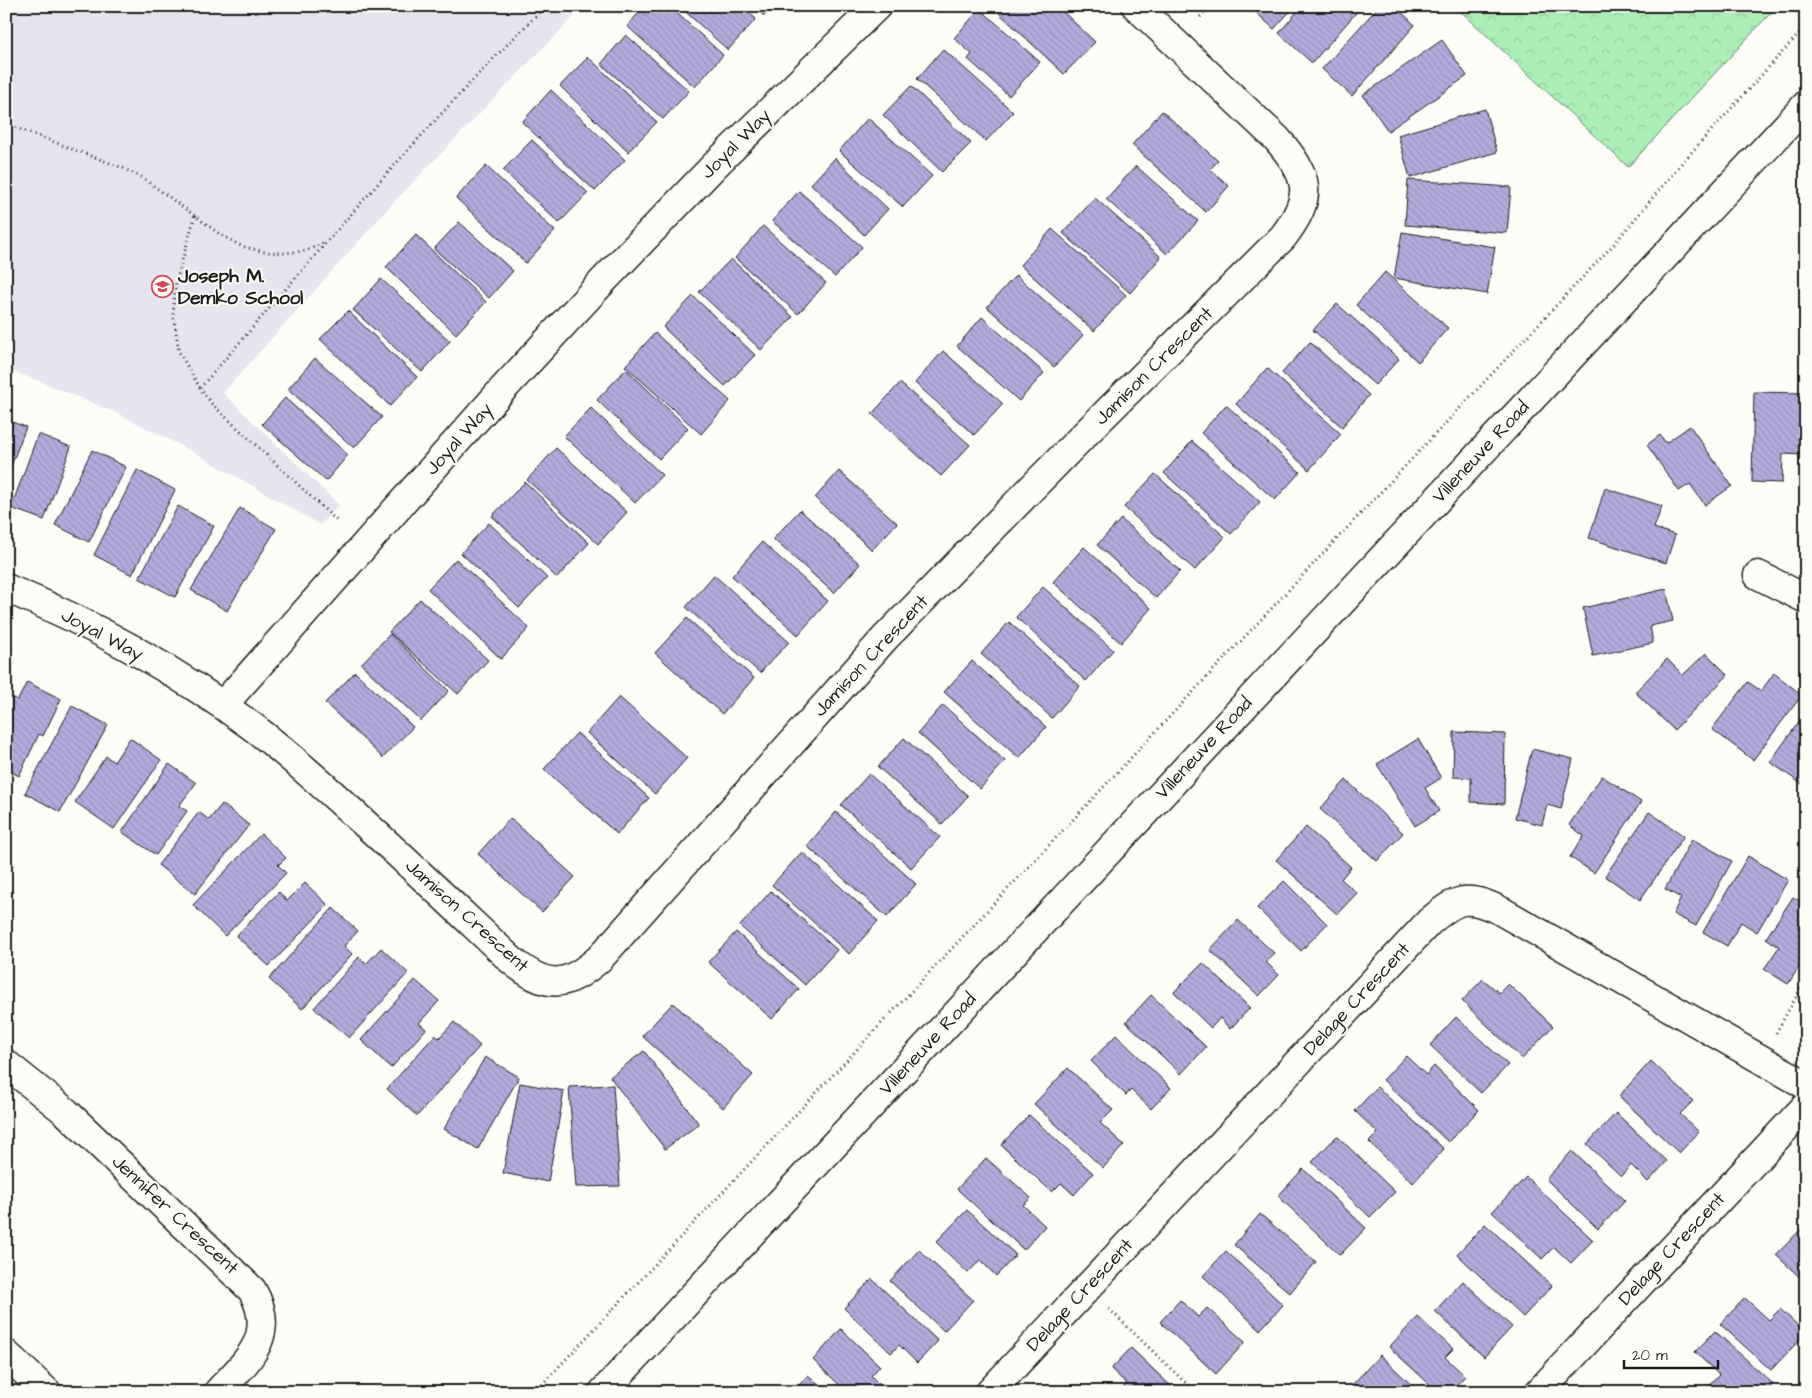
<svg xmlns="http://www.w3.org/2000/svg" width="1812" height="1398" viewBox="0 0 1812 1398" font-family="'Architects Daughter',sans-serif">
<defs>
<pattern id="forest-crowns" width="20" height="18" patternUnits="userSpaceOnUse" patternTransform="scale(1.25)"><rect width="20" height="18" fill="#aceeb7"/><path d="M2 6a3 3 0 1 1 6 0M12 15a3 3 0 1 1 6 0" fill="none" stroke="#93cc9d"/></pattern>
<pattern id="building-back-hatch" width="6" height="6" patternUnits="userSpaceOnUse" patternTransform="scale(1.25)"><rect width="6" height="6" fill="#b2acdd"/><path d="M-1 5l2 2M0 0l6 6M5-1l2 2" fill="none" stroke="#9893bd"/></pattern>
</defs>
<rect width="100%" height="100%" fill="#fdfcf7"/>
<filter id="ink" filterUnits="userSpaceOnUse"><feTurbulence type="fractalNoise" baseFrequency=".02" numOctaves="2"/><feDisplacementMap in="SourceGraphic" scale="10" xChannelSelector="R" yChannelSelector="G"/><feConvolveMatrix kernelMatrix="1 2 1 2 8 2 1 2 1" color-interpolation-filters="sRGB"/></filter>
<g filter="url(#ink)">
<path fill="#e6e4ef" d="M6,6H584L391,205L223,393L339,505L320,525L199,455L119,414L42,382L6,369Z"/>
<path fill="url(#forest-crowns)" stroke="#64856a" d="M1455,6H1777L1628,167Z"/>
<path fill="url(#building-back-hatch)" stroke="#1c1c1c" d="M645,6H669L723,55L695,87L627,26Z
M679,6H742L756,19L728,50Z
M753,6H774L764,16Z
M1006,6H1057L1095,42L1064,74L999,13Z
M1249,6H1295L1274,29Z
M1302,6H1362L1312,63L1279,33Z
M1379,6H1395L1415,25L1352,96L1322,69Z
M980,9L1040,62L1009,96L968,59L972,54L954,38Z
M626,35L689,91L663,119L601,64Z
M1442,40L1467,76L1388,131L1363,95Z
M943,49L1013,112L986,141L917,79Z
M588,57L657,122L628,152L560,86Z
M911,86L971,143L942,172L883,115Z
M551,90L625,160L595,191L522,122Z
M1485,109L1497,152L1410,178L1398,135Z
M1162,111L1218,161L1210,169L1229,186L1206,212L1132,145Z
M868,118L932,176L903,207L839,151Z
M532,140L588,193L559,223L503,170Z
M835,158L888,209L864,235L811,184Z
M486,166L555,231L526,263L456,198Z
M1136,166L1198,221L1167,254L1106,199Z
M1408,180L1511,187L1507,233L1405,225Z
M799,191L862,247L835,277L772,221Z
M1095,198L1161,257L1130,293L1063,233Z
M459,222L513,271L489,298L434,249Z
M763,226L826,283L798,314L735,258Z
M1052,229L1126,295L1094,331L1020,265Z
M1402,232L1495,247L1487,294L1394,278Z
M416,235L486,302L456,334L386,267Z
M731,259L793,317L761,350L699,292Z
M1385,272L1448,328L1418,362L1356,305Z
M1016,275L1083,335L1054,367L987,307Z
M381,279L450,341L422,372L353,310Z
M693,296L755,355L725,386L663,327Z
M1337,304L1399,359L1375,385L1313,330Z
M348,311L417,377L390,406L320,339Z
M982,317L1044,373L1019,401L957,346Z
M655,333L730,401L701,434L625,366Z
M1310,342L1369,395L1342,427L1282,373Z
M943,351L1003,404L974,435L915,383Z
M315,358L382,417L354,448L288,389Z
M1267,368L1341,434L1309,470L1236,404Z
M626,369L688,428L659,459L597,400Z
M900,383L970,445L941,476L872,414Z
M1754,392L1806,393L1805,455L1783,454L1782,483L1752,482Z
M285,398L348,455L326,481L262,424Z
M1226,405L1300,472L1275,500L1201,433Z
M591,408L662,475L635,503L564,436Z
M6,420L26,427L6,479Z
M1690,426L1732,486L1705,505L1690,484L1679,491L1647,445L1660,435L1666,443Z
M38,434L71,447L44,520L11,508Z
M1192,441L1260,502L1231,534L1164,473Z
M556,448L627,512L598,544L527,480Z
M92,450L126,467L89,542L55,525Z
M137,470L175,490L132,575L94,555Z
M839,471L897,523L872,550L815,498Z
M1155,474L1225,537L1195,570L1124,507Z
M525,482L589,543L557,578L492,516Z
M1605,488L1662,506L1654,528L1675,535L1666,563L1589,538Z
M178,506L214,526L175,597L139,578Z
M240,508L276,529L227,611L191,590Z
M800,510L860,564L834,593L773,539Z
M1121,519L1180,571L1156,598L1097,545Z
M489,523L547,578L519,608L461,553Z
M762,542L828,601L798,635L732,576Z
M1084,547L1151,608L1121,643L1053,582Z
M456,559L529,628L501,659L428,589Z
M714,575L789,642L760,673L686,607Z
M1043,587L1113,650L1086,681L1016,617Z
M1666,589L1673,621L1650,626L1653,643L1593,656L1583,608Z
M420,599L488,660L458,694L389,632Z
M687,618L754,678L722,714L655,653Z
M1009,622L1080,686L1052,718L981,654Z
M390,634L449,691L421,721L361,664Z
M1706,653L1728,675L1674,730L1635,692L1667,659L1683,675Z
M972,661L1046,727L1019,758L944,692Z
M355,672L413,727L383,758L325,703Z
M1774,673L1802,695L1753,760L1712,729L1748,682L1761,691Z
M27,682L61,699L43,736L39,734L19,776L6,769V699L8,695L18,700Z
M619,697L687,758L655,794L587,733Z
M943,705L1005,761L980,789L918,733Z
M72,706L108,725L60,812L25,793Z
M1806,712V787L1770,762Z
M1454,732L1505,734L1504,804L1471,802V778L1453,777Z
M577,733L649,798L617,834L544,769Z
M130,738L161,760L114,829L75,802L106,756L114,762Z
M904,738L968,796L942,824L878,767Z
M1418,739L1441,778L1425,788L1439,811L1415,826L1377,764Z
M1532,749L1573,759L1561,809L1547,805L1542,825L1515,818Z
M169,764L196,783L179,806L187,811L156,855L122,832Z
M869,774L940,837L911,868L841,805Z
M1602,776L1641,802L1594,873L1570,857L1584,836L1569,825Z
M1346,780L1403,833L1377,861L1320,809Z
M222,804L249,825L195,894L158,865L199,812L209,820Z
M836,812L916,884L887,917L807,846Z
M1649,812L1684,836L1640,900L1605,876Z
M510,818L575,877L542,912L478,854Z
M1306,827L1351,867L1341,879L1357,893L1337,914L1276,860Z
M261,834L286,858L278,865L286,873L225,936L193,905Z
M1692,839L1732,861L1696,926L1673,914L1681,898L1665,889Z
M802,852L878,921L849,954L772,885Z
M1748,856L1788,880L1757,932L1741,922L1727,946L1703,932Z
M1284,881L1327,924L1301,951L1257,908Z
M305,883L328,905L269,966L236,936L279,892L287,901Z
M771,891L837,950L805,985L740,926Z
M1793,897L1806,905V956L1788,984L1764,969L1779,947L1766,938Z
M333,908L358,931L344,946L352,954L302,1009L269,979Z
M1238,920L1274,953L1266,962L1279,975L1259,996L1210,950Z
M736,932L799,989L772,1019L708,962Z
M381,948L408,973L349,1038L314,1008L359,957L366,964Z
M1203,963L1250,1008L1230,1029L1220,1018L1211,1028L1174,992Z
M1483,979L1499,993L1508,984L1553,1026L1522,1059L1462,1001Z
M415,980L439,1001L419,1023L426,1029L391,1068L361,1040Z
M1151,995L1206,1047L1181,1074L1126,1022Z
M673,1003L753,1075L723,1108L642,1036Z
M1456,1017L1508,1065L1481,1093L1430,1045Z
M454,1022L480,1046L417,1116L387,1089L435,1035L439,1038Z
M1116,1035L1171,1088L1151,1109L1131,1090L1126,1095L1091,1061Z
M644,1051L699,1124L665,1149L610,1077Z
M1406,1056L1426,1075L1434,1066L1479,1110L1448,1142L1383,1080Z
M485,1057L519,1077L478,1149L444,1129Z
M1651,1061L1693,1101L1680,1114L1699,1132L1679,1153L1619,1096Z
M1068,1068L1113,1110L1100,1123L1124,1145L1103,1168L1034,1104Z
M520,1083L564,1091L548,1182L503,1173Z
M613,1085L620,1186L576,1187L569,1087Z
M1377,1087L1444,1149L1413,1183L1369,1142L1378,1133L1355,1111Z
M1616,1113L1667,1161L1648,1182L1631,1165L1621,1176L1587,1144Z
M1029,1115L1093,1173L1074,1195L1061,1183L1052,1192L1001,1145Z
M1337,1136L1395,1192L1370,1217L1312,1162Z
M1572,1151L1625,1201L1598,1229L1546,1179Z
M986,1158L1031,1198L1023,1205L1045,1226L1024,1250L957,1189Z
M1303,1169L1366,1228L1340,1255L1278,1196Z
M1526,1177L1593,1240L1571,1263L1554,1247L1542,1259L1492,1212Z
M967,1210L1016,1255L996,1276L980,1260L968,1273L936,1242Z
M1260,1214L1316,1262L1290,1293L1234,1245Z
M1485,1224L1552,1286L1523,1317L1457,1254Z
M1806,1224V1283L1776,1255Z
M919,1250L973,1300L944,1331L890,1281Z
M1226,1251L1283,1305L1260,1330L1203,1276Z
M872,1279L938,1341L917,1363L899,1345L891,1353L844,1308Z
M1463,1281L1512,1327L1484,1357L1435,1311Z
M1745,1298L1769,1320L1780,1309L1806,1333L1771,1370L1720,1324Z
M1180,1300L1198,1317L1207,1308L1245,1342L1216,1374L1160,1322Z
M1418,1317L1453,1349L1445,1357L1465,1376L1450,1392H1438L1389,1347Z
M841,1329L880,1366L871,1376L887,1392H847L813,1360Z
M1715,1331L1773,1384L1766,1392H1712L1708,1387L1719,1375L1695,1352Z
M1131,1348L1177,1392H1119L1127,1384L1111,1369Z
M1380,1355L1419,1392H1357L1351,1386Z
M808,1375L828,1392H793Z
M1673,1384L1682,1392H1666Z"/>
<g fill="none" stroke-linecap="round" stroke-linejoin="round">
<defs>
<path id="minor" d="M1758,575L1806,599
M6,588C92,623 179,672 253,727C291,756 326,788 362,821C412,866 461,913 511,960C547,989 565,989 600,958L885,638L1074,445L1283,237C1314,196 1310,177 1277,139L1136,6
M223,705L503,389L603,281L718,162L877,6
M6,1064L66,1112L252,1290C278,1335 248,1360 218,1392
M6,1354L47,1392
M990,1392L1429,922C1457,898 1467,894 1501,911L1806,1085
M1539,1392L1806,1106"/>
<path id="major" d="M603,1392L1806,105"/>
</defs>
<use href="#minor" stroke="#1c1c1c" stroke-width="31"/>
<use href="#major" stroke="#1c1c1c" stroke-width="31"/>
<path stroke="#1c1c1c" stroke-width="3" stroke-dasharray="1 4" stroke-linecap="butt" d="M1200,17L1210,6
M6,124L123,168L143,178L221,235L241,246L265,252L284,253L306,251L325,242
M195,216L176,282L173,312L179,352L200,388L212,404L337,521
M200,388C313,259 423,126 546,6
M1776,1033L1806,979
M1109,1309L1195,1392
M535,1392L1614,244L1680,165L1806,26"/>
<use href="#minor" stroke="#fdfcf7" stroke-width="28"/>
<use href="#major" stroke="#fdfcf7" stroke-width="28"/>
</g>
</g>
<defs>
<symbol id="school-ring" viewBox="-11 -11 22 22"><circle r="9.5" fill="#fdfcf7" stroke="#d1495b" stroke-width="1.5"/><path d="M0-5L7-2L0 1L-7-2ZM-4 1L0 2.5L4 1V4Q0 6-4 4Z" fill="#d1495b"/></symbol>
</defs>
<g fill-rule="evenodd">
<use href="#school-ring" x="150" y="274" width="25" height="25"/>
</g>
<g text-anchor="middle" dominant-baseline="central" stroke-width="4" stroke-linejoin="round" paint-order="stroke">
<g font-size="19" fill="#1c1c1c" stroke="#fdfcf7">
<text transform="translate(736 144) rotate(-45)">Joyal Way</text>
<text transform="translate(1154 366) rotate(-45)">Jamison Crescent</text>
<text transform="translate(459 439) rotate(-48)">Joyal Way</text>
<text transform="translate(1481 452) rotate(-47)">Villeneuve Road</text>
<text transform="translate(102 635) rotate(28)">Joyal Way</text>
<text transform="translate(871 656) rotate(-47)">Jamison Crescent</text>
<text transform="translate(1204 748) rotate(-47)">Villeneuve Road</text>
<text transform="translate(467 916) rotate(42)">Jamison Crescent</text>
<text transform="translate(1357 999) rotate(-47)">Delage Crescent</text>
<text transform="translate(928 1044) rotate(-47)">Villeneuve Road</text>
<text transform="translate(175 1215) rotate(43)">Jennifer Crescent</text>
<text transform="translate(1672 1249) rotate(-47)">Delage Crescent</text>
<text transform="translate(1080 1295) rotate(-47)">Delage Crescent</text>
</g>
<g font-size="19" font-weight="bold" fill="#1c1c1c" stroke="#fdfcf7" text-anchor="start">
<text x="178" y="276">Joseph M.<tspan x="178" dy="22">Demko School</tspan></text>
</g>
</g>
<rect width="1812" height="1398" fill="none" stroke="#fdfcf7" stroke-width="25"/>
<rect x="12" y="12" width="1787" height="1373" fill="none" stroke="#1c1c1c" stroke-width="2" filter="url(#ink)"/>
<path d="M1624 1360v8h94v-8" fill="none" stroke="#1c1c1c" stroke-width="2.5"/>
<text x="1632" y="1360" font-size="15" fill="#1c1c1c" stroke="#fdfcf7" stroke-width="4" paint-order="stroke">20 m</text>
</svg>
